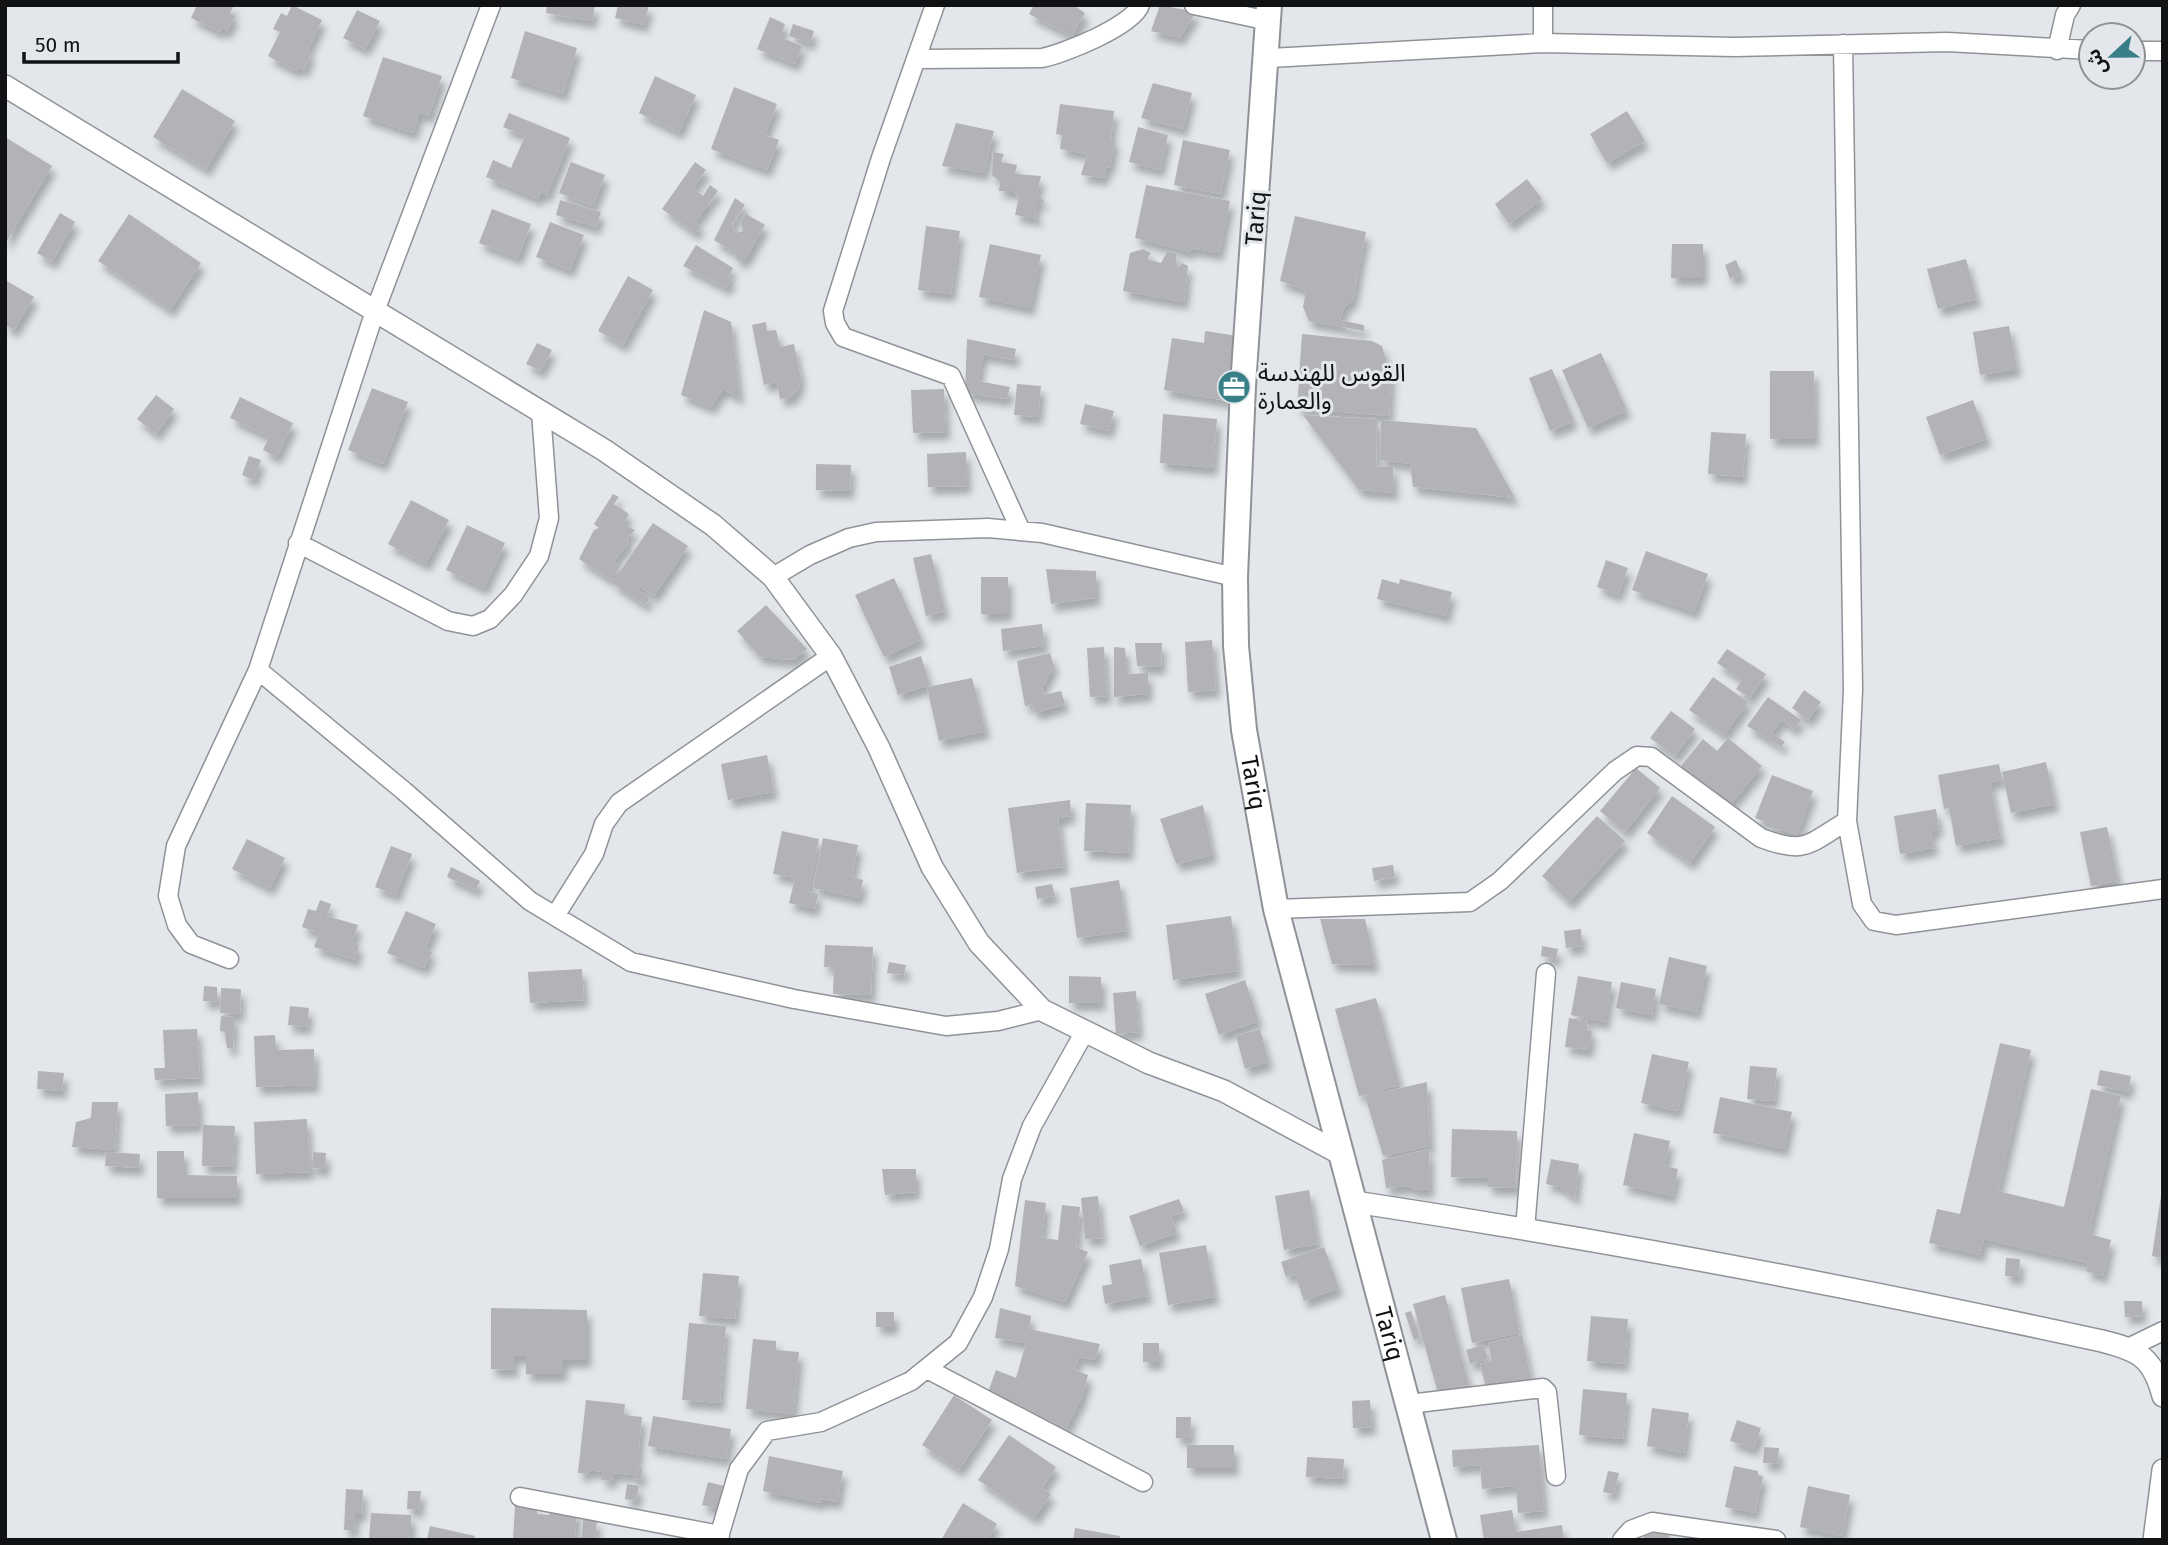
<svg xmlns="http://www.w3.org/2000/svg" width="2168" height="1545" viewBox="0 0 2168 1545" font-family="'Fira Sans','Noto Sans Arabic',sans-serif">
<defs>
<filter id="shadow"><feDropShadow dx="4.5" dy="8" stdDeviation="3.5" flood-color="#0004"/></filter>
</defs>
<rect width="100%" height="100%" fill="#e3e7eb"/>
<path fill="#b3b2b7" filter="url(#shadow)" d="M197,5H234L230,13L235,16L227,31L221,28L220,32L191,18Z
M292,5L322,20L307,52L311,54L304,70L298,67L296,71L268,56L280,32L273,29L281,13L287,16Z
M547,5H595L592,21L546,13Z
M618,5H649L644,25L615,18Z
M1034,5H1073L1085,13L1072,36L1029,14Z
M1160,5L1196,12L1180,38L1151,31Z
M357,10L380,21L365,49L343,38Z
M770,17L785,24L780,37L802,46L795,64L757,49Z
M793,24L814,31L810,43L789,36Z
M525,31L577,48L563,94L511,78Z
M383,57L442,76L429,116L419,113L413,133L363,116Z
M655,76L696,95L679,132L639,113Z
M1153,83L1192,93L1183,129L1141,118Z
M734,87L777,104L765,135L779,140L767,170L711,149Z
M182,89L235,121L206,169L153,137Z
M1060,104L1114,111L1111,139L1115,140L1110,168L1106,167L1104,178L1081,175L1087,154L1060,149L1062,135L1056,134Z
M1627,111L1645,141L1607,163L1590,134Z
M509,113L570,138L547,195L541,192L538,199L486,177L493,160L511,168L525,136L503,127Z
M956,123L994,131L984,173L942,166Z
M1138,127L1168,135L1160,170L1129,162Z
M5,137L52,166L5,244Z
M1183,140L1230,150L1221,194L1174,185Z
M993,152L1004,154L1001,162L1017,165L1015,174L1041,176L1037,193L1045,202H1037L1035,211L1039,219L1015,215L1019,196L1012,191H999L1000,182L992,175Z
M571,162L605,175L593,206L559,193Z
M695,162L706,170L693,188L703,196L710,185L718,191L695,222L701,226L695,233L662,209Z
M1527,179L1542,199L1509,224L1495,204Z
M1146,185L1230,201L1219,253L1191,248L1190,252L1135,238Z
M735,198L745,205L732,224L735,233L743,231L740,221L746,214L765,225L745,260H737L735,253L714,240Z
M560,200L601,212L596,227L556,215Z
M492,209L531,224L518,258L479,243Z
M60,213L75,222L52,262L37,253Z
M129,214L201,263L170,310L98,261Z
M1295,216L1366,232L1353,300L1345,306L1340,320L1364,325V331L1309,321L1303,307L1306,290L1280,281Z
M550,222L584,235L570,270L536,257Z
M926,226L960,231L951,294L918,290Z
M990,244L1041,255L1030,308L979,297Z
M1672,244H1703V278H1671Z
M696,245L733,268L728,277L732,279L726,288L683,266Z
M1143,249L1151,253L1147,259L1161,263L1167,252L1176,253L1177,270L1182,263L1188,266L1184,302L1123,291L1130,253Z
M1966,259L1977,299L1938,309L1927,269Z
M1736,260L1742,274L1730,279L1725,265Z
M628,276L653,290L623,345L598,331Z
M5,280L34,297L14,330L5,325Z
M704,310L731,322L740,398L723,389L711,407L681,395Z
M766,322L767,331L776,330L780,347L794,344L801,378L798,389L791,397L780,399L777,382L764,385L752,325Z
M2009,326L2017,369L1980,375L1973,332Z
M1205,331L1238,336L1227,401L1164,390L1172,338L1204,343Z
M1302,334L1372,341L1382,346L1391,378L1389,416L1297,408Z
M967,339L1016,349L1014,360L983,354L978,381L1010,387L1007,399L965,393Z
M537,343L552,350L541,371L526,364Z
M1601,353L1627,410L1588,428L1562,370Z
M1552,369L1574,421L1550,431L1529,378Z
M1770,371H1814L1815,439H1770Z
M1017,384L1041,386L1038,417L1014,415Z
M372,388L408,402L383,464L348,450Z
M944,389L946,432L913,433L911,390Z
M156,395L174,409L156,434L137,419Z
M240,397L293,423L277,457L263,450L269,437L230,418Z
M1973,400L1987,439L1940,455L1926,417Z
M1085,404L1114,411L1109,431L1080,424Z
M1163,414L1217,419L1213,468L1160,463Z
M1303,415L1377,419L1376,467L1393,466L1394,493L1359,490Z
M1381,420L1476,428L1515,498L1413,487L1410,464L1380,460Z
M1711,432L1746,434L1743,477L1708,474Z
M966,452L967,486L928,487L927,454Z
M249,456L261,460L254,480L242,475Z
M816,464L851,465L850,491L816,490Z
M613,494L619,497L614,504L629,514L623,524L635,530L627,538L629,543L614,561L620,567L611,580L579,559L594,530L599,528L594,524Z
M411,500L449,520L426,564L388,544Z
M653,523L688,546L654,596L640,587L638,590L650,598L645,605L612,583Z
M467,525L505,543L484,588L446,570Z
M1646,551L1708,574L1694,612L1632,590Z
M931,554L945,611L926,616L913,558Z
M1606,560L1628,568L1618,595L1597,587Z
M1046,569L1096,571V598L1051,604Z
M981,577H1008V614H981Z
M894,578L922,639L884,657L855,595Z
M1382,579L1399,584L1400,579L1452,592L1446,616L1377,599Z
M766,605L807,649L793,660L760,657L737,631Z
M1042,624L1044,646L1003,651L1001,629Z
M1212,640L1216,690L1188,692L1185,642Z
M1135,643H1162L1161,667L1137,666Z
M1104,647L1107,696L1090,697L1087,648Z
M1114,647L1125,648L1127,674L1148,673V694L1114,697Z
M1727,649L1766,674L1750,698L1736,689L1742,680L1717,663Z
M1050,653L1054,666L1042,688L1044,695L1061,691L1065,704L1035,713L1032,704L1025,706L1017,661Z
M921,656L930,685L898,695L889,667Z
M1713,677L1748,702L1724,735L1689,710Z
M972,678L986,731L939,741L927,687Z
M1804,690L1821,702L1808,720L1792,708Z
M1768,697L1801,720L1794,729L1781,720L1772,733L1785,742L1781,747L1747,726Z
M1671,711L1695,729L1675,756L1650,738Z
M1728,738L1762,766L1728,807L1681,766L1703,739L1717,751Z
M767,755L774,792L728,800L721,764Z
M2046,762L2055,804L2011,813L2002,772Z
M1999,764L2002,780L1990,782L2001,838L1956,846L1949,808L1944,809L1938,775Z
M1636,768L1660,788L1625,832L1600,811Z
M1772,775L1813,791L1797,834L1771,828L1773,825L1755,818Z
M1672,796L1715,827L1690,863L1647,833Z
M1070,800L1071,816L1058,818L1064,867L1017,873L1008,808Z
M1086,803L1131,805L1129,853L1084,851Z
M1203,805L1213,855L1176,864L1160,819Z
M1936,809L1939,829L1931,831L1934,848L1900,854L1894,816Z
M1597,816L1625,841L1569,902L1542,876Z
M2107,827L2118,881L2091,886L2080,832Z
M782,831L819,839L808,892L818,894L815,909L789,903L795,878L773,874Z
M823,838L858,845L852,877L863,880L859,898L813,888Z
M247,839L285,858L270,888L232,869Z
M391,846L412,854L396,895L375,887Z
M1393,865L1395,877L1374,881L1372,868Z
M451,867L480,881L476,890L447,877Z
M1119,880L1127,931L1077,938L1070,888Z
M1052,884L1055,896L1037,899L1035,887Z
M320,900L331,904L327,916L358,925L352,943L359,945L355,960L314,947L319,933L302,927L308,909L316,911Z
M406,911L436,924L425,949L432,952L424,968L387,953Z
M1231,916L1238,971L1173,980L1166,925Z
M1320,919H1365L1375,965L1332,964Z
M1581,929L1582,946L1566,948L1564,931Z
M825,945L873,947L871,995L833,994L834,967H824Z
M1542,946L1558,949L1556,959L1541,956Z
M1669,957L1707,966L1697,1012L1659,1004Z
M889,962L906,965L904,975L887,973Z
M582,969L584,1000L530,1003L528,972Z
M1069,976L1101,977V1003H1069Z
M1578,976L1612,982L1605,1022L1571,1015Z
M1245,980L1259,1021L1219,1035L1205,994Z
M1621,982L1656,989L1652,1015L1616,1008Z
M204,986L217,987V1002L203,1001Z
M221,988L241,989L240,1014L220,1013Z
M1136,991L1139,1032L1116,1034L1113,993Z
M1376,998L1400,1085L1359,1096L1335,1009Z
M290,1006L309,1008L307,1027L288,1025Z
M221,1016L234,1017L233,1049L227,1048L225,1032L220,1031Z
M1569,1018L1588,1021L1587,1030L1592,1031L1589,1050L1565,1047Z
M197,1029L200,1078L155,1080L154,1068H165L163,1030Z
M1260,1029L1269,1062L1245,1069L1236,1036Z
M275,1035L276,1050L314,1049L315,1085L256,1087L254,1036Z
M2000,1043L2031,1050L1998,1191L2064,1207L2091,1089L2121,1096L2089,1234L2111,1240L2103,1276L2086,1271L2088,1263L1984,1239L1980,1255L1929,1243L1937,1209L1960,1214Z
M1652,1054L1689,1062L1678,1111L1641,1103Z
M1750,1066L1777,1068L1774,1101L1747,1099Z
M2100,1070L2131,1076L2128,1092L2097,1085Z
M38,1071L64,1073L62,1091L37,1089Z
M1427,1082L1430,1146L1383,1156L1365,1096Z
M198,1092L199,1125L166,1126L165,1094Z
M1720,1097L1792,1112L1784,1149L1713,1133Z
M92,1102H118L115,1150L72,1147L76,1122L91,1118Z
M307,1119L310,1172L256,1174L254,1122Z
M203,1125L235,1126L233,1167L202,1166Z
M1452,1129L1517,1131L1516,1188L1488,1187V1178L1451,1177Z
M1634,1133L1670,1141L1665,1166L1678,1169L1672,1196L1623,1185Z
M1429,1149L1430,1189L1417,1190L1408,1186L1386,1188L1382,1160Z
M157,1151H184V1175L237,1176V1198H157Z
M106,1152L140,1154L139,1168L105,1166Z
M313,1152L326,1153L325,1169L312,1168Z
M1551,1159L1579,1164L1575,1199L1560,1187L1546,1184Z
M882,1169H916V1192L885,1195Z
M1309,1190L1318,1244L1284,1250L1275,1196Z
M1098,1196L1102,1238L1085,1239L1081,1198Z
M2161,1196L2163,1197V1258L2152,1256Z
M1179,1199L1184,1211L1171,1216L1177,1233L1140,1246L1129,1216Z
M1025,1200L1046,1203L1042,1238L1058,1240L1062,1205L1080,1207L1076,1247L1088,1252L1065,1302L1015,1286Z
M1206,1245L1215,1297L1168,1305L1159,1253Z
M1324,1247L1339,1288L1304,1301L1295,1274L1286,1277L1281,1262Z
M2006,1258L2020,1259L2019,1277L2005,1276Z
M1141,1259L1148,1296L1105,1304L1102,1286L1112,1284L1109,1265Z
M703,1273L739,1276L735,1319L699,1316Z
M1509,1279L1520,1333L1472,1343L1461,1288Z
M1445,1295L1469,1385L1438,1393L1413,1304Z
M2124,1301H2142V1316L2125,1317Z
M491,1308L587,1310V1360H563V1374H526V1356H514V1370L491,1369Z
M1000,1308L1031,1316L1029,1329L1100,1344L1095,1360L1078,1357L1075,1370L1088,1375L1082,1397L1065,1431L1050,1420L1046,1425L1002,1402L1005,1398L1000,1395L998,1398L988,1392L996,1370L1016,1378L1026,1343L995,1338Z
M1411,1311L1420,1338L1414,1340L1405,1313Z
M876,1312H894V1327H876Z
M1591,1316L1628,1319L1625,1364L1587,1361Z
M689,1323L726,1326L720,1403L682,1400Z
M1522,1335L1531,1379L1486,1388L1480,1364L1492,1361L1488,1343Z
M753,1339L776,1341V1350L799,1352L793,1414L746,1409Z
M1143,1343H1159V1362H1143Z
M1484,1345L1488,1359L1470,1364L1466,1350Z
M1583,1389L1627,1393L1623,1439L1579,1435Z
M954,1395L992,1420L959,1470L922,1445Z
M586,1400L625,1404L624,1415L642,1417L637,1467L642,1468L641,1480L633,1479V1475L613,1473L612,1481L602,1480L603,1472L588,1470L587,1474L578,1473Z
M1370,1400L1372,1427L1353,1428L1352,1401Z
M1652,1408L1689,1413L1684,1453L1647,1446Z
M653,1416L731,1429L726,1459L648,1446Z
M1176,1417H1191L1190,1438H1176Z
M1737,1420L1761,1428L1754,1449L1730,1441Z
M1009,1435L1056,1467L1042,1488L1051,1494L1034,1518L978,1480Z
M1187,1445H1234V1468H1187Z
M1539,1445L1544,1511L1518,1513L1516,1486L1482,1489L1480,1465L1453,1467L1452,1450Z
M1764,1447L1779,1448L1778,1464L1763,1463Z
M769,1456L843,1471L837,1502L822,1499L821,1503L763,1491Z
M1307,1457L1344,1459L1343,1479L1306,1477Z
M1734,1466L1758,1471V1475L1763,1476L1755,1513L1725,1507Z
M1608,1471L1619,1473L1614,1494L1603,1492Z
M708,1482L728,1487L723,1510L702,1505Z
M627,1484L639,1486L636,1501L625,1499Z
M1808,1486L1850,1495L1842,1536L1800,1527Z
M346,1489L363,1490L362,1514H355L354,1531L344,1530Z
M408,1491H421L419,1510L407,1509Z
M963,1503L997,1524L987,1540H941Z
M515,1505L537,1507V1514L549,1515L550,1508L577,1510L575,1536L582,1537L583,1519L597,1520L595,1540H513Z
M1512,1510L1516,1532L1562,1525L1564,1540H1484L1480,1515Z
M371,1513L411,1515V1539L369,1540Z
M430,1526L475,1536L474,1540H427Z
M1075,1528L1120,1536L1119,1540H1073Z
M1645,1528L1670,1532L1669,1540H1643Z"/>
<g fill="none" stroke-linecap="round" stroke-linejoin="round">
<defs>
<path id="minor" d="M935,5L881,158L833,311L835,323L843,337L951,376L1020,529
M1194,5L1269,21
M1543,5V43
M2057,50L2065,15L2071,5
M2133,51H2163
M1268,58L1543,43L1735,47L1947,42L2091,50
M917,59L1042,58C1063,54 1133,26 1140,5
M298,543L448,621L473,626L490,619L513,595L539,556L549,518L541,412
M773,577L810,555L849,538L876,532L988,528L1042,533L1235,577
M258,670L404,791L530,901L631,962L794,999L946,1026L998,1021L1042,1010
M1847,821L1862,904L1874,921L1896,925L2163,889
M1276,909L1470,902L1500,881L1615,771L1637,756L1651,757L1761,838C1806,855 1808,844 1847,821L1853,690L1843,44
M555,916L594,854L604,824L619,803L831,656
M229,959L191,944L177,925L168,896L176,846L258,670L375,311L491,5
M1525,1229L1546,973
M2128,1348L2163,1331
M929,1370L1143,1482
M1409,1404L1543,1388L1547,1392L1556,1476
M520,1497L720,1535
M718,1540L739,1469L767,1431L821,1422L911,1381L958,1343L983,1297L999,1249L1012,1179L1032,1126L1084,1033
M1622,1540L1631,1530L1652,1522L1776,1540"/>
<path id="tertiary" d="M5,86L604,450L713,525L773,577L831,656L879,748L932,867L979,943L1042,1010L1149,1063L1224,1091L1339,1153
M1355,1202C1605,1240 1854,1287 2102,1341C2138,1350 2153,1357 2163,1396
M2154,1540L2163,1470"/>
<g id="secondary">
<path id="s1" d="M1269,5L1243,386L1235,577L1236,646L1244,730L1276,909L1444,1540"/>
</g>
</defs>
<use href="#minor" stroke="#8f9296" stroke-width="21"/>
<use href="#tertiary" stroke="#8f9296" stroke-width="24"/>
<use href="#secondary" stroke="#8f9296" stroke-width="28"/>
<use href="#minor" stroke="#fff" stroke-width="18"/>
<use href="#tertiary" stroke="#fff" stroke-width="21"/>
<use href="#secondary" stroke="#fff" stroke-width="24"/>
</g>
<defs>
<symbol id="office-disc" viewBox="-11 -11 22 22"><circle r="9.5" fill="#387f87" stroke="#e3e7eb"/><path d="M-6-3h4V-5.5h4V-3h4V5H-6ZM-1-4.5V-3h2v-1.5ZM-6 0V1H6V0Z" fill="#fff"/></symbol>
</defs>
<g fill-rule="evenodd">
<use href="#office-disc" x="1215" y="368" width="38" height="38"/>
</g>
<g text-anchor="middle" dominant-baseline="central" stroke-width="6" stroke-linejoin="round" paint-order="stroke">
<g font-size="24" fill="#111213" stroke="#e3e7eb">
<text transform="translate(1256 218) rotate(-85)">Tariq</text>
<text stroke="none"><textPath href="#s1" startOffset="780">Tariq</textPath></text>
<text stroke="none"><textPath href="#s1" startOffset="1348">Tariq</textPath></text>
</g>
<g font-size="24" fill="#111213" stroke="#e3e7eb" text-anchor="start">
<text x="1258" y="373">القوس للهندسة<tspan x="1258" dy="28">والعمارة</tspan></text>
</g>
</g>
<rect width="2168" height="1545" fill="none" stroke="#111213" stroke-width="14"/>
<g transform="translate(2112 56) rotate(248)"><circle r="33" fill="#e3e7eb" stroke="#8f9295" stroke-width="2"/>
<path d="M0-5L12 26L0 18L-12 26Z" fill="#387f87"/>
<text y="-10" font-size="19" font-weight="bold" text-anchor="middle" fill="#111213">ش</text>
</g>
<path d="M24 52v10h154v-10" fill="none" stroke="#111213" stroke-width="3.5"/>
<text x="35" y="52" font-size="21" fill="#111213" stroke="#e3e7eb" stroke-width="5" paint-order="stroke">50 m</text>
</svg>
